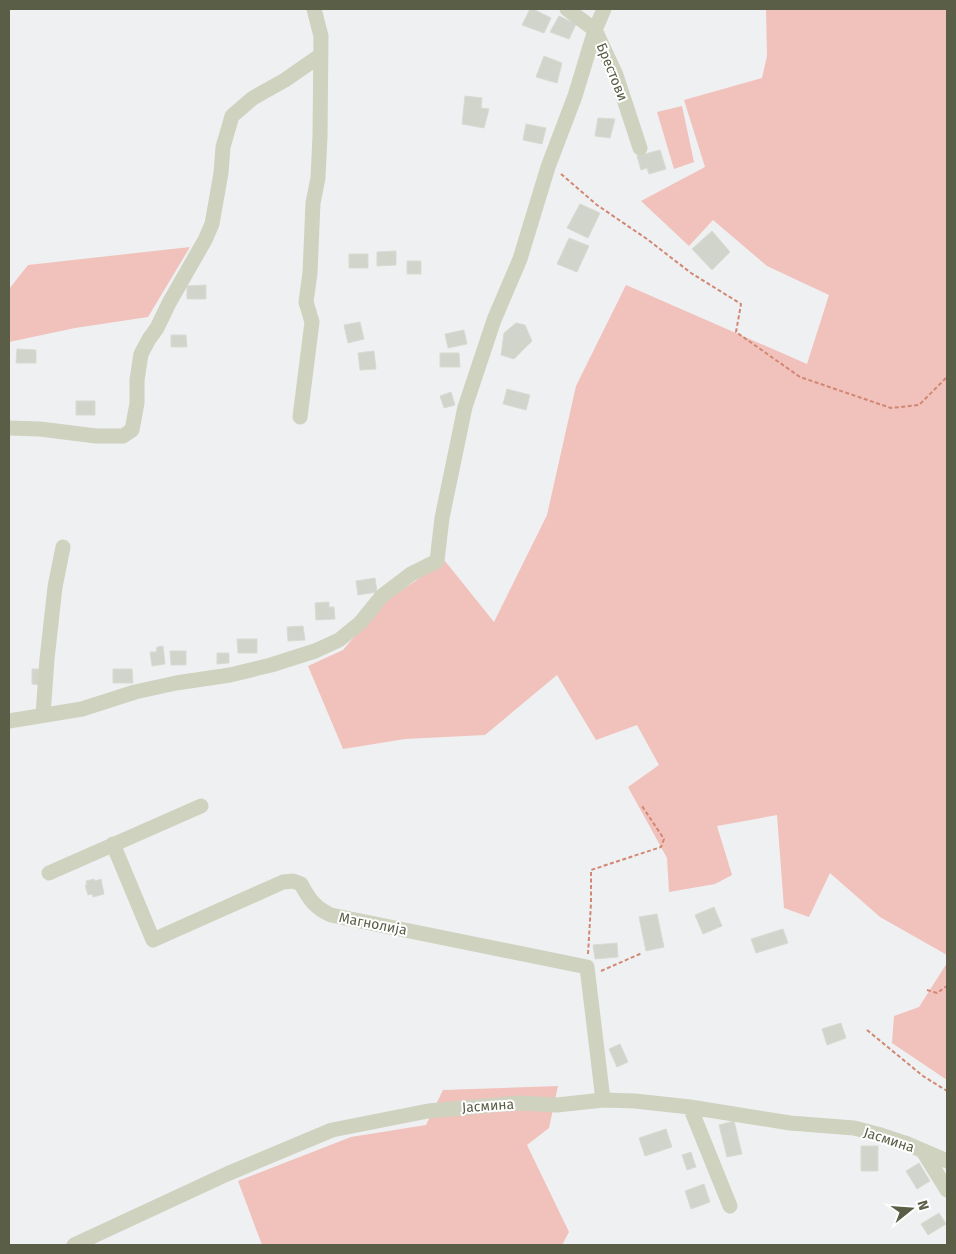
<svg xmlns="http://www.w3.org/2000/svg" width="956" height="1254" viewBox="0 0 956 1254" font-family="'Fira Sans',sans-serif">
<rect width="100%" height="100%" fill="#eff0f2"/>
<path fill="#f1c1bc" d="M766,9H947V955L880,917L830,873L809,917L784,908L777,815L717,826L732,875L715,884L669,892L667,858L628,787L659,765L637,725L596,740L557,675L485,735L405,739L343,749L308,666L343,650L384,602L445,561L494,622L547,515L576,386L626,285L807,364L829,295L767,266L713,220L689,246L641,201L705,167L684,100L762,78L767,56Z
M682,106L694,162L674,169L657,112Z
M190,247L148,317L75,328L9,342V289L28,265Z
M947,963V1080L892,1043L894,1016L919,1007Z
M558,1086L549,1128L527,1145L569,1232L562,1245H262L238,1181L351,1137L426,1125L443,1090Z"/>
<path fill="#d1d4cb" stroke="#d8dbd3" d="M530,9H533L551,18L544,33L522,25Z
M559,16L576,24L569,39L550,32Z
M544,56L562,63L557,83L536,77Z
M465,96L482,98L481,108L489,109L484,128L462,124Z
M598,118L615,119L610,138L595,136Z
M526,124L546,128L542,144L523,140Z
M660,150L666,169L649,174L647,168L641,170L637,156Z
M580,204L600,213L588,238L567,228Z
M712,231L730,252L712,270L692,249Z
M569,238L589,246L577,272L557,264Z
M396,251V265L377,266V252Z
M349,254H368V268H349Z
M407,261H421V274H407Z
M206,285V299H187V286Z
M360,322L364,339L348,343L344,325Z
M516,323L525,325L532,341L514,359L501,355L504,333Z
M464,330L467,344L448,348L445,334Z
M171,335H186L187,347H171Z
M17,349L36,350V363H16Z
M374,351L376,369L360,370L358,353Z
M440,353H459L460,367H440Z
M507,389L530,395L526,410L503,404Z
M451,392L455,405L444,408L440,396Z
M76,401H95V415H76Z
M375,578L377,592L358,595L356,581Z
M329,602V607H334L335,619L316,620L315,603Z
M303,626L305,640L288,641L287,627Z
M237,639H257V653H238Z
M163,646L165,664L152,666L150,652H156L157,647Z
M170,651H186V665H171Z
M217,653H229V663L217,664Z
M32,669H42V685L32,684Z
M113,669H132L133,683H113Z
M94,879L95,881L101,879L104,894L93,897L92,894L88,895L85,885H87L86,881Z
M714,907L722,926L703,934L695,915Z
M657,914L664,947L646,951L639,917Z
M783,929L788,943L756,953L751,939Z
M617,943L618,957L595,959L593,945Z
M841,1023L846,1038L827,1045L822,1029Z
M620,1044L628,1062L617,1067L609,1049Z
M734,1121L742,1154L727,1157L719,1125Z
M666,1129L672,1147L645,1156L639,1138Z
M861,1146H878V1171H861Z
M691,1152L696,1167L687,1170L682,1155Z
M919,1163L930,1181L917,1189L906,1171Z
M704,1184L710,1202L691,1209L685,1191Z
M939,1213L946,1224L928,1235L921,1224Z"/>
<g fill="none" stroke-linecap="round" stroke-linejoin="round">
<path stroke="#d18772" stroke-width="2" stroke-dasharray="4 2.5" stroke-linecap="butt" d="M561,174L597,205L647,239L691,273L741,304L736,332L800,377L891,408L919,405L947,377
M588,954L591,903V870L661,847L664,839L642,806
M601,971L642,953
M927,990L937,993L947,986
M867,1030L923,1076L947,1091"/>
<path stroke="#cfd2bf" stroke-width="15" d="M567,9L595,30L616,75L640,148
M300,417L312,322L306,302L310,273L313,203L318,178L320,136L321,36L314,9
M9,428L40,429L96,436H123L132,430L137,403V380L141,354L149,339L157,328L169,303L205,240L212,224L221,173L223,147L232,116L253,98L285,80L321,55
M43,715L47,659L55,587L63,547
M9,721L82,709L135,692L176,683L230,675L271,665L315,651L339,640L360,623L382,596L411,574L437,561L442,518L465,407L494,320L520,259L548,167L575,96L595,30L604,9
M113,844L153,940L283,882L293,881L301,884C309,899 315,908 331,915L587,967L603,1100
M49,873L201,806
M690,1107L730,1206
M923,1151L947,1190
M74,1245L227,1174L332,1130L428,1111L519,1103L557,1105L603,1100L635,1101L690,1107L790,1123L854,1128L881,1135L905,1143L947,1161"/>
</g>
<g text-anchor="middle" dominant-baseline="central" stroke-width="4" stroke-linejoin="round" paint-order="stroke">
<g font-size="14" fill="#5a5e46" stroke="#fff">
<text transform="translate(612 72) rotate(68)">Брестови</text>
<text transform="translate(373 924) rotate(11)">Магнолија</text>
<text transform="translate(488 1106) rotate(-4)">Јасмина</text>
<text transform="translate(889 1140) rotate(18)">Јасмина</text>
</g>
</g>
<rect width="956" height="1254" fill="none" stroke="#5a5e46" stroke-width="20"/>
<g transform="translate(911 1209) rotate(73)" stroke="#ffffff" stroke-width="4" paint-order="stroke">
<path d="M0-4L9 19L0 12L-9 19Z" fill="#5a5e46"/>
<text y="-8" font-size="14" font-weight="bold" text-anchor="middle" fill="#5a5e46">N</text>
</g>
</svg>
